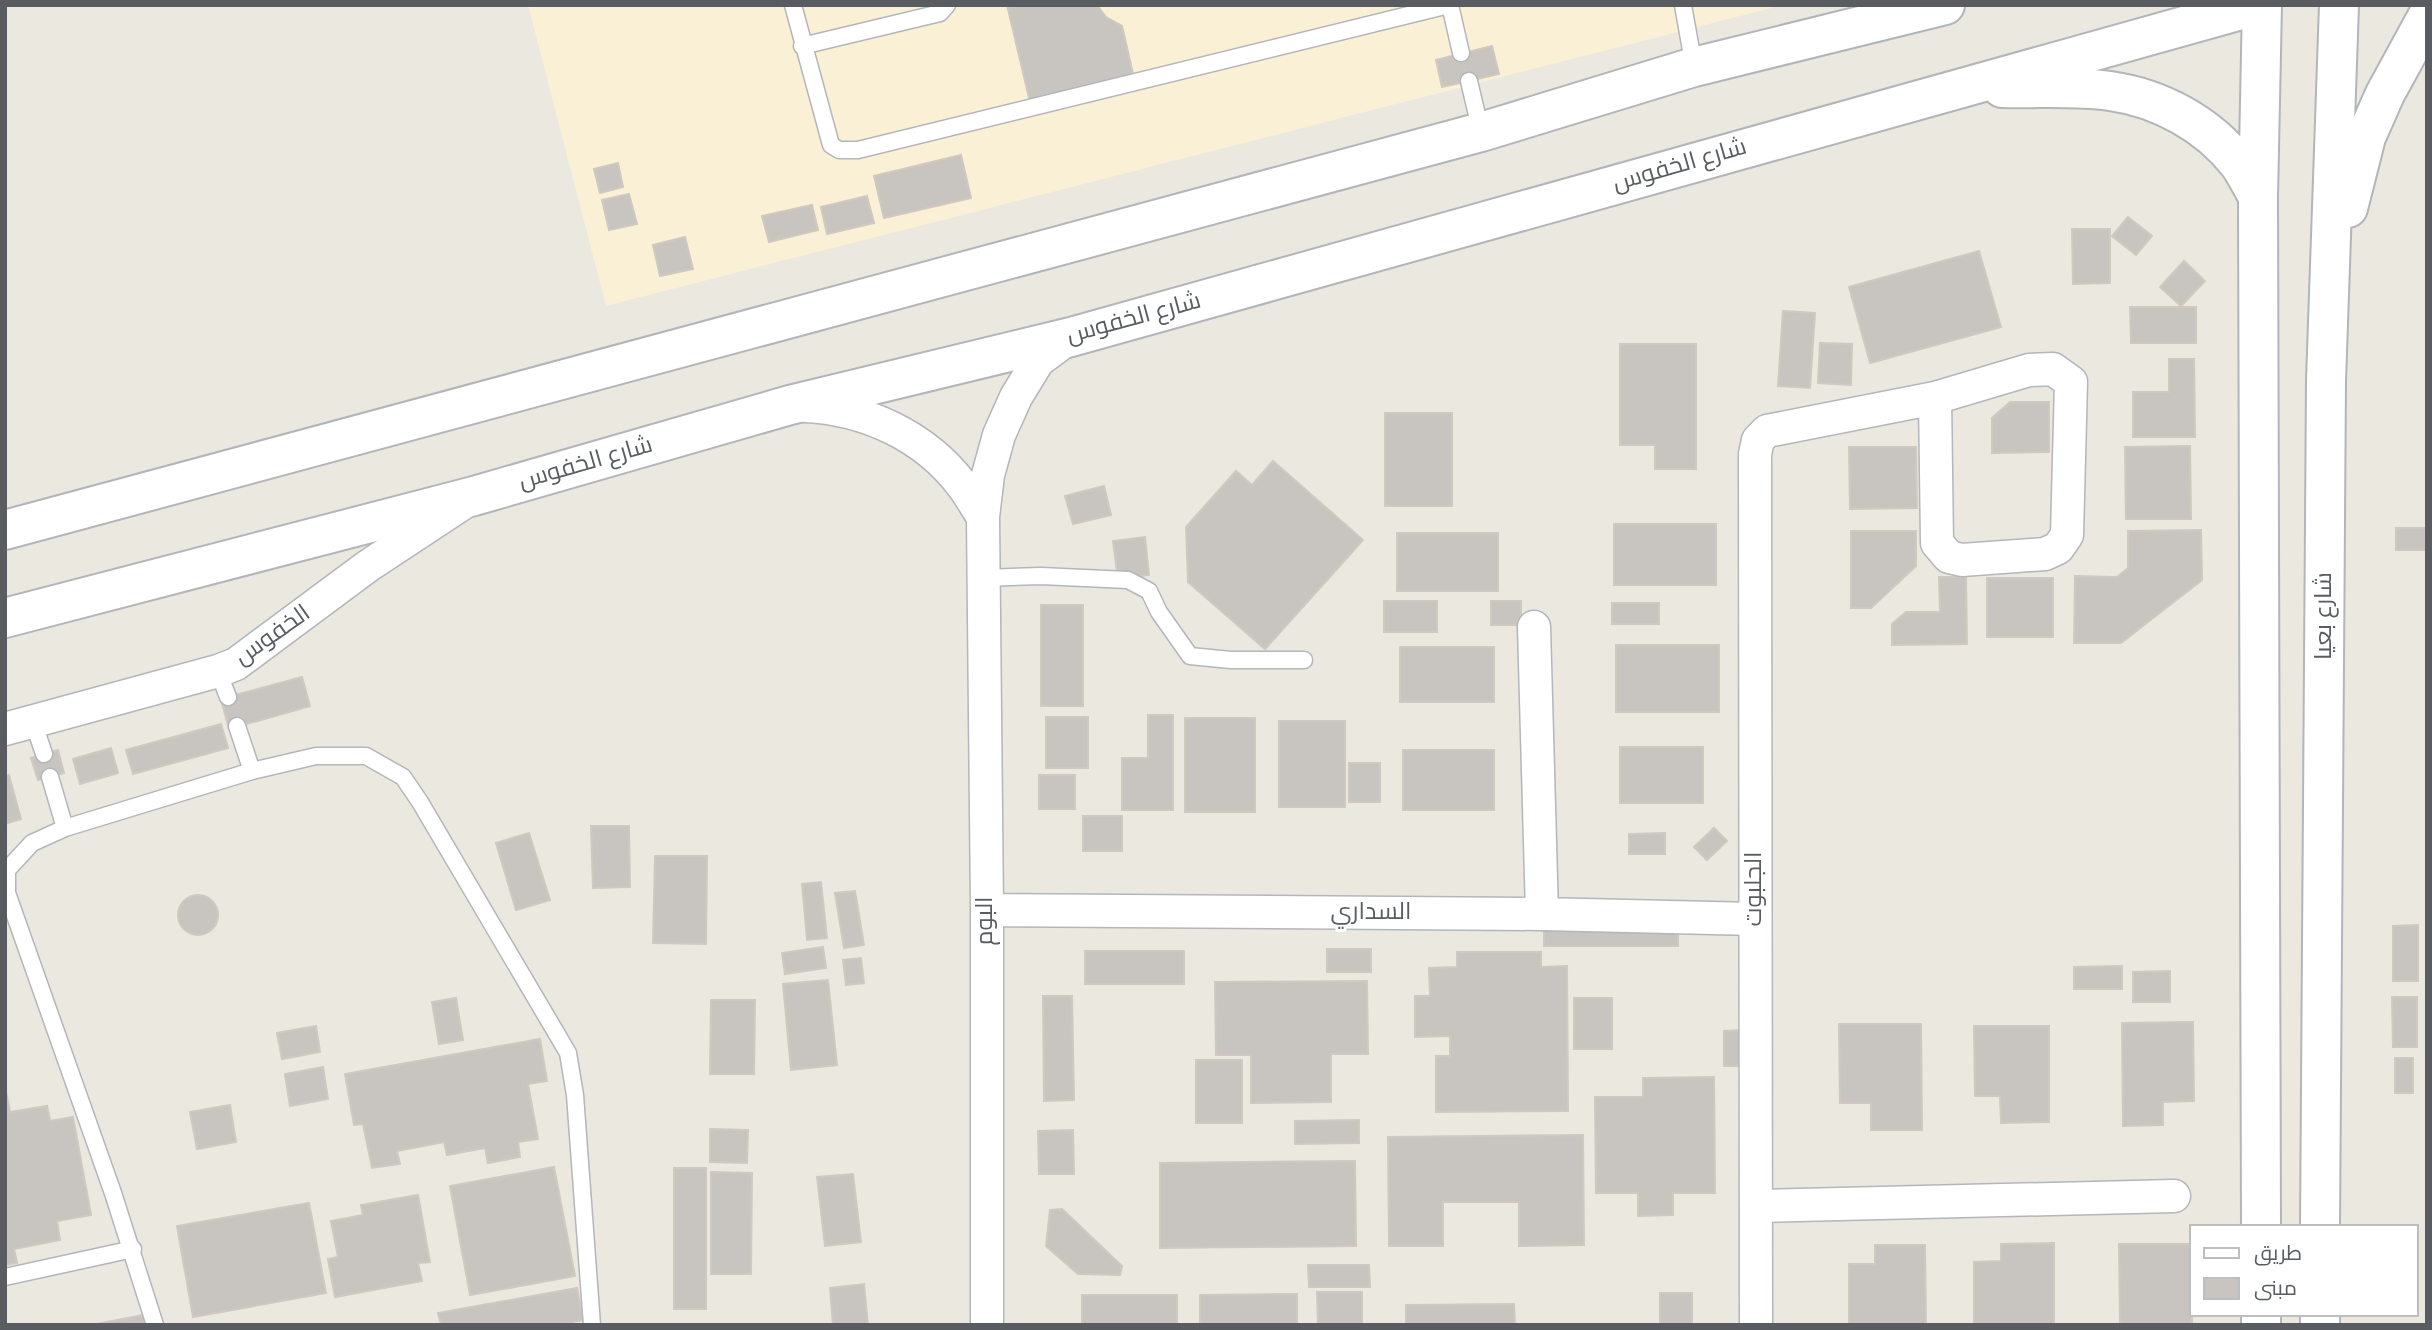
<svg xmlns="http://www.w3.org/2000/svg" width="2432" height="1330" viewBox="0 0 2432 1330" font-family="Overpass,Cairo,sans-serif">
<rect width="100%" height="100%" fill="#ebe8e0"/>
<path fill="#faf0d6" d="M528,5H1783L606,306Z"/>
<path fill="#c8c5c0" stroke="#cfc9bf" stroke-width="2" d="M1007,5H1097L1106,17L1122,26L1134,78L1030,102Z
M1492,46L1499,74L1442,87L1436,60Z
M961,155L971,198L884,218L874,176Z
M618,163L623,187L600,193L594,169Z
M629,194L637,224L609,230L602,200Z
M867,196L874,223L827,234L821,207Z
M812,205L818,230L769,242L762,216Z
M2128,217L2152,236L2136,255L2112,236Z
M2072,229H2110V283L2073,284Z
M685,237L693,269L660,276L653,245Z
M1979,251L2001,327L1870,363L1849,287Z
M2184,261L2205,281L2181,306L2160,287Z
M2130,307H2196V343H2131Z
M1783,311L1815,313L1810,388L1778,386Z
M1820,343L1852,344L1851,385L1818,383Z
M1620,344H1696V469H1655V445H1620Z
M2169,359H2194L2195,437H2133V392H2169Z
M2010,402H2049V452L1992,453V418Z
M1385,413H1452V506H1385Z
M2190,446L2191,519H2126L2125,447Z
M1849,447H1916L1917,508L1850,509Z
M1273,461L1363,540L1265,649L1188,582L1186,527L1236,471L1252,485Z
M1104,486L1111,515L1073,524L1065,496Z
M1614,524H1716V585H1614Z
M2396,528H2427V550H2396Z
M2201,530L2202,580L2121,643H2074L2075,576L2117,577L2128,568V531Z
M1851,531H1916V566L1871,608H1851Z
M1397,533H1498V591H1397Z
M1145,537L1149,575L1118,579L1113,541Z
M1939,577H1966L1967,644L1892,645V624L1906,612H1940Z
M1987,578H2053V637H1987Z
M1384,601H1437V632H1384Z
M1491,601H1521V625H1491Z
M1612,603H1659V624H1612Z
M1041,605H1083V706H1041Z
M1616,645H1719V712H1616Z
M1400,647H1494V702H1400Z
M302,677L310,706L229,729L221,699Z
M1148,715H1173V810H1122V758H1148Z
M1046,717H1088V768H1046Z
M1185,718H1255V812H1185Z
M1279,721H1345V807H1279Z
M221,724L228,748L133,774L126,750Z
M1620,747H1703V803H1620Z
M111,748L118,773L80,784L73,759Z
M58,750L64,773L38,780L31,758Z
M1403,750H1494V810H1403Z
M1349,763H1380V802H1349Z
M9,775L21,819L5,824V776Z
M1039,775H1075V809H1039Z
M1083,816H1122V851H1083Z
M591,826H629L630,887L593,888Z
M1714,828L1727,841L1707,860L1694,847Z
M529,833L550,900L516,910L496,843Z
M1665,833V854H1629V834Z
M655,856H707L706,944L653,943Z
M821,882L827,938L807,940L802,884Z
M855,891L864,945L844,948L835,893Z
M178 915a20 20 0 1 1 40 0a20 20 0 1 1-40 0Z
M1544,924H1678V946H1544Z
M2418,925V981H2393V926Z
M823,947L826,968L785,974L782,953Z
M1327,949H1371V972H1327Z
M1085,951H1184V984H1085Z
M1457,952H1541V967L1567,966L1568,1111L1436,1112V1056H1450V1036L1415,1037V996H1430L1429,968L1457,967Z
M861,958L864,983L846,985L843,960Z
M2122,966V989H2074V967Z
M2170,971V1002H2133V972Z
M828,980L837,1065L791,1070L783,984Z
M1367,981L1368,1054H1331V1102L1251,1103V1055H1216L1215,982Z
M1043,996H1072L1074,1100L1044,1101Z
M2392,997H2417V1047H2393Z
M456,998L463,1040L439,1044L432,1002Z
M1574,998H1612V1049H1574Z
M711,1000H755L754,1074H710Z
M2193,1022L2194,1101L2163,1102V1125L2123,1126L2122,1023Z
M1839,1024H1921L1922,1130H1871V1103H1840Z
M316,1026L320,1052L282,1059L277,1033Z
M1974,1026H2049V1122L2001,1123L2000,1096H1975Z
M1746,1030V1066H1724V1031Z
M540,1039L547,1081L528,1084L538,1139L518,1142L520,1157L488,1163L485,1148L447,1155L444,1142L397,1151L400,1164L372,1168L363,1124L354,1125L345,1074Z
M2395,1058H2413V1093H2395Z
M1196,1060H1242V1123H1196Z
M323,1067L328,1099L290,1106L285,1074Z
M1714,1077L1715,1193H1673V1215L1638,1216V1193H1596L1595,1097H1643V1078Z
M5,1086L10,1112L47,1106L50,1121L73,1117L91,1215L57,1221L60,1240L14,1249L17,1263L5,1265Z
M230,1105L236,1142L197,1149L190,1112Z
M1359,1120V1143L1295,1144V1121Z
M710,1129L748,1130L747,1163L710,1162Z
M1073,1130L1074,1174H1039L1038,1131Z
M1583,1135L1584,1245L1519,1246V1202H1443V1246H1389L1388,1137Z
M1355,1161L1356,1246L1160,1248V1163Z
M554,1167L575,1276L470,1295L450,1186Z
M674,1168H706V1309H674Z
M711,1172L752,1173L751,1274H711Z
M853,1174L861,1242L825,1246L817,1177Z
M418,1195L430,1262L418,1263L422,1281L335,1297L328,1259L338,1257L331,1221L363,1215L361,1205Z
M309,1203L326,1293L193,1317L177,1226Z
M1062,1209L1122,1266L1120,1275L1078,1274L1046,1246L1050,1210Z
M2054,1243V1325H1974V1262L2001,1261V1244Z
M2119,1244H2192V1325H2120Z
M1875,1245H1925L1926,1325H1849V1264H1875Z
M1308,1265H1369L1370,1287H1309Z
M864,1284L868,1325H833L830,1288Z
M577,1288L583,1320L557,1325H441L438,1313Z
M1317,1292H1362V1325H1318Z
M1660,1293H1692V1325H1660Z
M1297,1294V1325H1200V1295Z
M1082,1295H1177V1325H1082Z
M1514,1304L1515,1325H1406V1305Z
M144,1315L145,1325H91Z"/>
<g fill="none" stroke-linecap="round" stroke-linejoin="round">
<defs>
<path id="lane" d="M793,5L831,145L839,150H858L1449,5
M1450,5L1461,53
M1683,5L1694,67
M802,46L940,13L947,5
M1469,81L1481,132
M983,578L1041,576L1128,580L1149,591L1159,612L1190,656L1231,660H1304
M218,671L228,697
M33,721L44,754
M237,726L252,771L316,756H366L403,777L420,802L568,1053L575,1095L592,1325
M50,777L65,828
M5,1277L133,1249
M155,1325L113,1193L7,893V870L32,843L65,828L252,771"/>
<path id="street" d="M806,406C866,409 925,436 962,485C970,495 976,507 983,517
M1534,627L1542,914
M5,729L218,671L236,664L368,566L462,504
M987,910L1542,914L1755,919
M1756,1206L2174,1196
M987,1325V910L983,517L988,475L999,435L1016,397L1038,361L1069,338
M1756,1325L1755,454L1758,440L1767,431L1935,398L2029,370L2053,369L2071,382L2067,535L2058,548L2045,554L1962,560L1949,557L1937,543L1935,398"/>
<path id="secondary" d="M2002,88C2036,89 2076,86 2110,91C2160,98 2208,124 2239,164C2246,174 2252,186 2258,197
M2348,208L2366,137L2385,94L2427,17
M5,530L1481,132L1694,67L1945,5
M5,618L474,496L790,405L1071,337L2259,5
M2261,1227L2258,197L2262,5
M2320,1227L2326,381L2339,5
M2261,1314V1325
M2320,1325V1314"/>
</defs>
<use href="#lane" stroke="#b3b6ba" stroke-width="19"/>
<use href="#street" stroke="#b3b6ba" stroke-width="35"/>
<use href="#secondary" stroke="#b2b5ba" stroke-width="42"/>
<use href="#lane" stroke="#fff" stroke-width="16"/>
<use href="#street" stroke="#fff" stroke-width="32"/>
<use href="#secondary" stroke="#fff" stroke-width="38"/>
</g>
<g text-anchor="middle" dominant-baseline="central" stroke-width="6" stroke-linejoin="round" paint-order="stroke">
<g font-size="24" fill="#595c60" stroke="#fff">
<text transform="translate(1680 166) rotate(-16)">شارع الخفوس</text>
<text transform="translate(1134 319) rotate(-15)">شارع الخفوس</text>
<text transform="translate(586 464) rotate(-16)">شارع الخفوس</text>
<text transform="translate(2325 616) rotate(-90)">شارع بعيا</text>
<text transform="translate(273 636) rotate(-35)">الخفوس</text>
<text transform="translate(1755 889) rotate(-90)">الجلبوت</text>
<text x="1371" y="913">السداري</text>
<text transform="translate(986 921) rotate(-90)">البوم</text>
</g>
</g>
<rect width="2432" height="1330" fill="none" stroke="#595c60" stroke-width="14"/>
<rect x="2190" y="1225" width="228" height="91" fill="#ffffff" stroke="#bdbebf" stroke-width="2"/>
<rect x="2204" y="1248" width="35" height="10" fill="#ffffff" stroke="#bdbebf" stroke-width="2"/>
<text x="2254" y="1260" font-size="21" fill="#595c60">طريق</text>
<rect x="2204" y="1278" width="35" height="21" fill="#c8c5c0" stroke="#bdbebf" stroke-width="2"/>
<text x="2254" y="1295" font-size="21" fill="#595c60">مبنى</text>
</svg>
